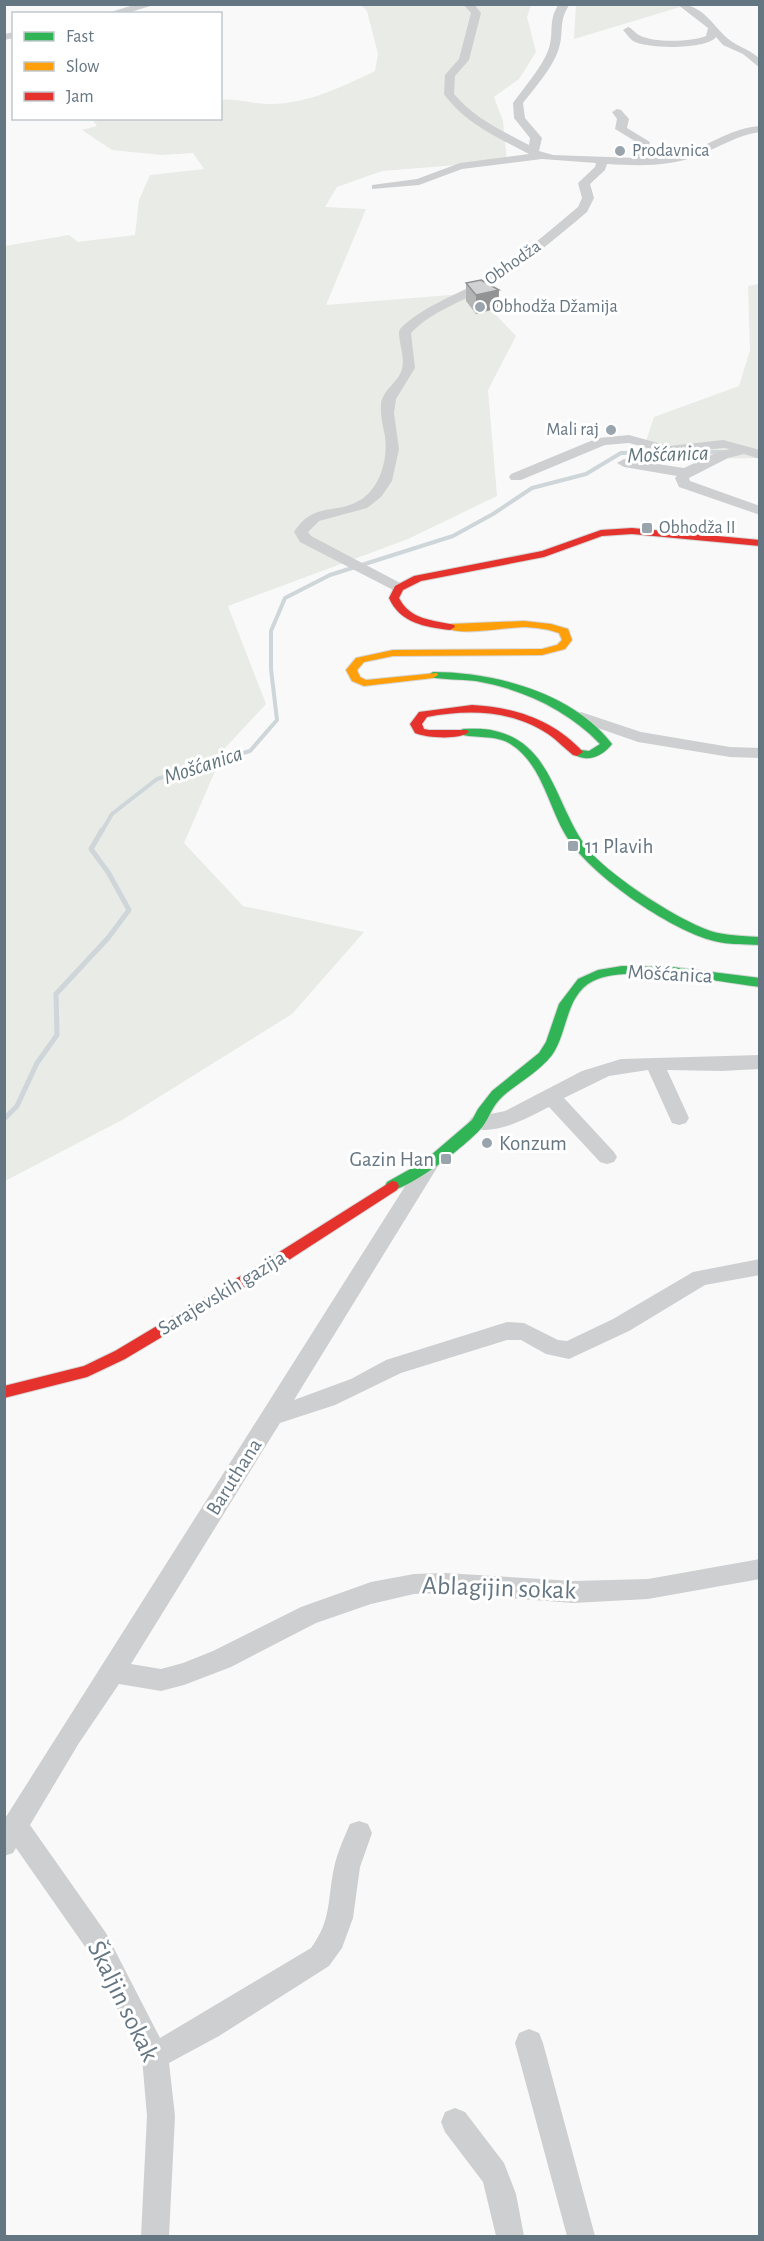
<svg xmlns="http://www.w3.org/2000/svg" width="764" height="2241" viewBox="0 0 764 2241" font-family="'Alegreya Sans',sans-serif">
<rect width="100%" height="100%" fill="#f9f9f9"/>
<path fill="#e8ebe6" d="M361,5H531L527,17L536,52L519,79L494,97L503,121L507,161L382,171L337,187L325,207L366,209L326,305L475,293L516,336L488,390L497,496L408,539L228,606L266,704L225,748L184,843L243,906L364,932L292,1014L122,1120L5,1181V246L69,235L78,242L135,235L139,200L150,175L204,169L193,153L161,155L112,150L82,130L97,126L92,119L220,118L221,100C236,98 252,104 267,104C305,105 342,87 375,71L378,54L367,11Z
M576,5H687L574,39Z
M759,284V458L640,460L654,417L739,386L750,350L748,286Z"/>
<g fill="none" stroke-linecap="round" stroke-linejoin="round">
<path stroke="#ced6d9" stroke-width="4" d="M686,452H724
M102,831L112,814L157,779L250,751L277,720L271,669V631L285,598L330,575L453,536L493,514L532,488L586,474L621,453L667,452"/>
<path stroke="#ced6d9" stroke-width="5" d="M4,1119L17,1106L37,1063L57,1035L56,994L108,938L129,910L108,872L91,849L102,830"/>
<defs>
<path id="fast" d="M433,672C494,672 573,693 612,744C602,757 585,764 571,752L573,749L589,751L600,744C568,710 522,689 476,681C460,679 444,680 429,677L428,675Z
M463,729C473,729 485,728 495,731C553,744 556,809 588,849C608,875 686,926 718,933C732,936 746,936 760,937V945C745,944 729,945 714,941C670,930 588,874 565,834C548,805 542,765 512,745C496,734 477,739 459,734L457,732Z
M622,966L672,967L760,978V987C721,982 627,963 593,981C565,995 568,1033 552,1055C539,1072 519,1082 503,1096C491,1107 491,1115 483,1126C472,1141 404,1195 387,1190L385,1186L387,1182L423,1162L472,1120L478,1109L492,1091L539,1053L546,1042L559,1004L578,979L598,970Z"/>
<path id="slow" d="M524,621L551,624L568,629L572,640L565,649L542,655L393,656L364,662L357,670L360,677L366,680L437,673L438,675L433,678L364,686L352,681L346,670L356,658L393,650L542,649L557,645L562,640L559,633C548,629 538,628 526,627C507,627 458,637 445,627L450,624Z"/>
<path id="jam" d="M632,528L760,540V546L632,534L602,536L544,557L421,581L403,590L399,598C410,620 433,620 454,625L455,627L450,630C425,627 400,623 389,598L395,586L414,576L542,551L601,530Z
M472,705C514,707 554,720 583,752L577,756L573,755C564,748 557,740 548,734C512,710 468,709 427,717L422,724L424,729L429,730H467L469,732C459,740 427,738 415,733L410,724L419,712Z
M392,1181L397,1182L399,1186L397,1190L264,1276L125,1359L87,1377L4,1398V1386L84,1366L115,1351L254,1268Z"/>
</defs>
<use href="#fast" stroke="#d5d6d7" stroke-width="2"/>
<use href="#slow" stroke="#d5d6d7" stroke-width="2"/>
<use href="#jam" stroke="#d5d6d7" stroke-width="2"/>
<path fill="#cecfd0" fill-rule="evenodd" d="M137,4H157L124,14H104Z
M463,4H474L481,13L469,60L455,76L454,94C475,119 501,130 529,145L530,138L514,118L513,103C525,86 540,70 548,51C555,33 547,21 559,4H570C557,22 565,33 558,51C551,70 536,86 523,103L525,118L542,138L539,151L553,155L636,158L638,143L615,129L617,119L612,112L617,109L621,110L629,119L627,128L650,142L647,158C661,157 676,157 689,152C714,142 733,128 760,126V132C737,135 720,147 699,155C670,167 638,166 607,164L605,170L590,184L594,198L587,212C556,238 526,264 491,285C464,302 434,309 411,333L415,368L396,399L394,413L399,449L392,481L381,497L367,508L319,521L308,532L311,536L404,585L407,588L399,593L300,542L294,532C315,500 336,516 362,499C381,486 388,458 385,436C383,426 380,415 381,404C383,389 398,383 402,369C405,357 399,344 399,332L400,329C423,306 451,298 479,282C515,261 546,234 578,207L582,198L578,183L595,167L596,163L542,159L462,169L419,185L372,189V185L417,179L460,163L529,154C497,137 466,124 444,94L445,75L459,59L471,13Z
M677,4C705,4 713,28 731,41C741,48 751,50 760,59V68L743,54L723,45L716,37C706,50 646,49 633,41C629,38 626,33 623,30L628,27C633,29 635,33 639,35C652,43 692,42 706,36L708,28Z
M14,32V38L4,40V34Z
M629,435L669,446L723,440L760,450V459L744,454L728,458L689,478L690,481L760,506V515L679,487L675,478L677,476L624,467L617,463L624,459L684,468L718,452L730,449L723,448L669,454L629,443L605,445L521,480H511L509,477L511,474L598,438Z
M581,712L641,732L730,747L760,748V758L730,757L638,742L575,720L573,717L575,714Z
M760,1055V1069L722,1071L667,1070L689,1118L686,1123L679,1125L672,1123L648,1070L609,1076L564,1098L614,1152L617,1157L614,1162L607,1164L600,1162L549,1107C527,1118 496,1136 471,1128L468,1123L471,1118L505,1111L582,1071L621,1059Z
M428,1158L435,1161L438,1166L435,1171L294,1400L351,1379L386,1360L507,1322L524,1323L558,1340L567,1341L613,1319L693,1272L760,1259V1275L705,1285L629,1331L569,1359L546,1354L521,1340H507L401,1373L335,1405L280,1423L131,1664L161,1669L183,1663L213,1651L301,1607L371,1582L414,1574L445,1573L573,1581L648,1579L760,1559V1579L648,1599L573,1603L445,1593L414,1594L371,1604L316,1623L231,1667L184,1685L161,1691L119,1684L79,1743L30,1825L106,1933L160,2038L311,1948C332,1919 327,1901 334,1868C337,1853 344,1838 350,1824L359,1821L368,1824L372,1833L360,1867L353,1918L342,1948L329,1966L219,2036L169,2063L175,2116L169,2236H141L147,2116L142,2058L88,1951L16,1848L13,1853L4,1856V1820L421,1161Z
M529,2029L539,2033L543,2043L595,2236H567L515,2043L519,2033Z
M455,2108L465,2112L504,2163L516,2194L524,2236H496L483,2182L445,2132L441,2122L445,2112Z"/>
<use href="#fast" fill="#30b455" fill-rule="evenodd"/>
<use href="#slow" fill="#ff9f0a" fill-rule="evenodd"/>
<use href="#jam" fill="#e5322d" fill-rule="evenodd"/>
</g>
<path fill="#b3b5b5" d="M466,283L499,290L498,308L476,314L466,301Z"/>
<path fill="#929394" d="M499,290L498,308L476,314V295Z"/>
<path fill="#d0d2d3" stroke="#929394" stroke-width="1.5" d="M481,280L499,290L476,295L466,283Z"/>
<g fill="#99a4ac" stroke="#fff" stroke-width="2">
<circle cx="620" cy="151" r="6"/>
<circle cx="480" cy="307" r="6"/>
<circle cx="611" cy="430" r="6"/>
<rect x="641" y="522" width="12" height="12" rx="3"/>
<rect x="567" y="840" width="12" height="12" rx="3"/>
<circle cx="487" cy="1143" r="6"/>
<rect x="440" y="1153" width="12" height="12" rx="3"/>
</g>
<g text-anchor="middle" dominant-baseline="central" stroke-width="6" stroke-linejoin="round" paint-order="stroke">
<g font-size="18" fill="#657683" stroke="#fff" text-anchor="start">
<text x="632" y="151">Prodavnica</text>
<text x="492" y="307">Obhodža Džamija</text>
<text x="599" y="430" text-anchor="end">Mali raj</text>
<text x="659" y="528">Obhodža II</text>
</g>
<g font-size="18" fill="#657683" stroke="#fff">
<text transform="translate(513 263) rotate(-35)">Obhodža</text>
</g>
<g font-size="21" fill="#657683" stroke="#fff" text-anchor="start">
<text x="585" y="846">11 Plavih</text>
<text x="499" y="1143">Konzum</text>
<text x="434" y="1159" text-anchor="end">Gazin Han</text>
</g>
<g font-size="21" fill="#657683" stroke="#fff">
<text transform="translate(670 974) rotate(3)">Mošćanica</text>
<text transform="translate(222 1293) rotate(-31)">Sarajevskih gazija</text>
<text transform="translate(234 1477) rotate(-58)">Baruthana</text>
</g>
<g font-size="22" font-style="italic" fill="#60757c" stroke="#fff">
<text transform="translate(668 454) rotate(-2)">Mošćanica</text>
<text transform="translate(203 765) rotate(-18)">Mošćanica</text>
</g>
<g font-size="26" fill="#657683" stroke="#fff">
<text transform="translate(499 1588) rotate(2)">Ablagijin sokak</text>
<text transform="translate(123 2001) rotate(64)">Škaljin sokak</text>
</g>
</g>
<rect width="764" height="2241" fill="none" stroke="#657683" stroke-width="12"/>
<rect x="12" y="12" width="210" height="108" fill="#ffffff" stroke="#c1c8cd" stroke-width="1.5"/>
<rect x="24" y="32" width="30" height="9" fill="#30b455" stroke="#c1c8cd" stroke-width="1.5"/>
<text x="66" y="42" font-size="18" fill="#657683">Fast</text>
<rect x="24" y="62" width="30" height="9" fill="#ff9f0a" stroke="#c1c8cd" stroke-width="1.5"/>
<text x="66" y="72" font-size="18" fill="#657683">Slow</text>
<rect x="24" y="92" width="30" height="9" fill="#e5322d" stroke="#c1c8cd" stroke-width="1.5"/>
<text x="66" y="102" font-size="18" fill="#657683">Jam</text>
</svg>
